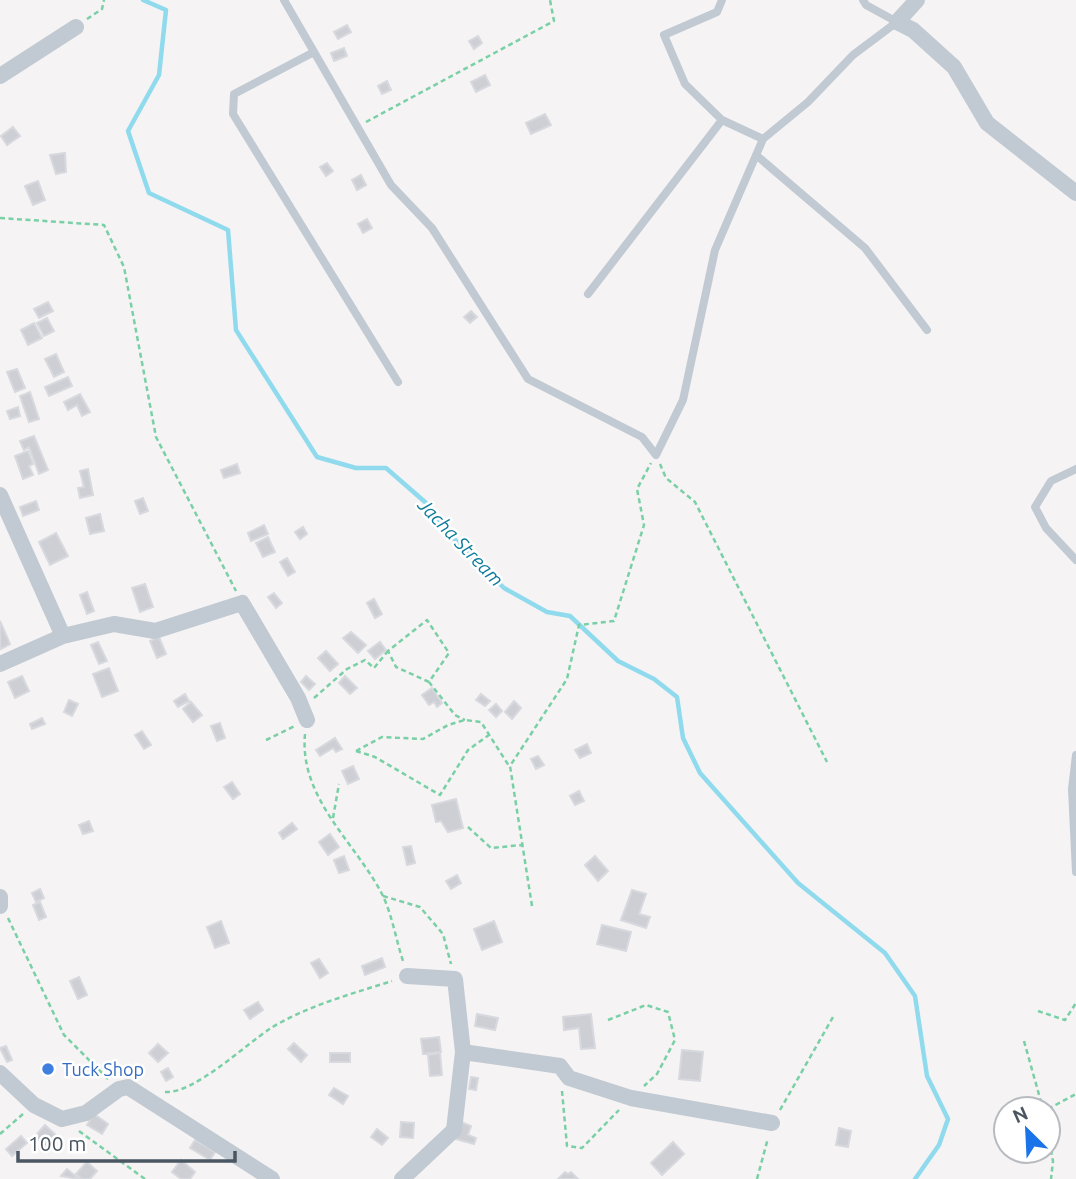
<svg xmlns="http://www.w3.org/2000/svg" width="1076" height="1179" viewBox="0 0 1076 1179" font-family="Ubuntu,sans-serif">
<rect width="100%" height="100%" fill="#f5f3f3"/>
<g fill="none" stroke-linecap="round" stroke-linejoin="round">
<path stroke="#90daee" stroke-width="4.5" d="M143,0L166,10L159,75L128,131L149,193L228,230L236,330L317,457L356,468H386L425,502L456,541L504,588L547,612L570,616L618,661L654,679L677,697L683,738L700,773L798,883L885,953L915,996L927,1076L948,1119L939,1145L915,1179"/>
</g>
<path fill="#cdcfd5" stroke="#d7d9de" stroke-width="2" d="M347,25L351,32L338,39L334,32Z
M478,36L482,43L474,49L469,41Z
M344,48L347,56L334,61L331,53Z
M485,75L490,85L476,92L471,82Z
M387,81L391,90L382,94L378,86Z
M545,114L551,125L531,134L526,123Z
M13,127L20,136L7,145L1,136Z
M65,153L66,172L56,174L50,155Z
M327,163L333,171L326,176L320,167Z
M361,175L366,185L357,190L352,180Z
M38,181L45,200L33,205L25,186Z
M367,219L372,228L363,233L358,224Z
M48,302L53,311L39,318L34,309Z
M471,311L477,317L470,323L464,317Z
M47,318L54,331L44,336L37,323Z
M34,323L42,338L28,345L21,330Z
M56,354L64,372L54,377L45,359Z
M17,369L25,388L15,392L7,372Z
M68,377L72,386L49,396L45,387Z
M30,392L39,419L29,422L20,396Z
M80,394L90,412L82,416L77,405L68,410L64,402Z
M18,407L20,416L10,419L7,411Z
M34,436L48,470L39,474L29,447L24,450L20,441Z
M28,451L33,464L29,466L33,475L23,479L15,456Z
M237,464L240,473L224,478L221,470Z
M88,469L93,495L80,498L78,488L84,487L80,471Z
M143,498L148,511L140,514L135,501Z
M36,501L39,510L23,516L20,507Z
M100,514L104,531L90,534L86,518Z
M264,525L268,534L251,541L248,533Z
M303,527L307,534L300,539L295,532Z
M56,533L68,556L50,565L39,542Z
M268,537L275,552L263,557L256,543Z
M287,558L295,572L288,576L280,562Z
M145,584L153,607L140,612L132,588Z
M87,592L94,611L87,614L80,595Z
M274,593L282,603L276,608L268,597Z
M374,599L382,614L375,618L367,603Z
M0,621L10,644L1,649L0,646Z
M351,632L366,645L358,653L343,638Z
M159,637L166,654L157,658L150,641Z
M98,642L107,661L99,664L91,645Z
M380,642L386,650L375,659L368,651Z
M326,651L338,664L330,671L318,658Z
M109,668L118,691L102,697L93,674Z
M22,676L29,691L15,698L8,682Z
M306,676L315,684L309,690L301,682Z
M345,676L357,688L350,694L339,683Z
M432,688L442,703L437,707L434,702L429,705L422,695Z
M185,694L189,701L178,707L174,701Z
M481,694L490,701L485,706L476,700Z
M69,700L78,704L72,716L64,712Z
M514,701L521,708L512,719L505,712Z
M191,702L202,715L193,722L183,709Z
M496,704L502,711L496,717L489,710Z
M42,718L45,724L32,729L30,724Z
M220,723L225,738L217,741L211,726Z
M142,731L151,745L144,749L135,735Z
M335,738L342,749L336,752L333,748L320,756L316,750Z
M587,744L591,753L580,758L575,750Z
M538,756L544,765L536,769L531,759Z
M353,766L359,779L348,784L342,771Z
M232,782L240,794L233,799L224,787Z
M579,791L584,801L575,805L570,796Z
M456,799L463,828L448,832L441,821L436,822L432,805Z
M89,821L93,831L83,834L79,825Z
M292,823L297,829L283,839L279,833Z
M330,834L339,847L328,855L319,842Z
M411,846L415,863L407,865L403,847Z
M344,856L349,870L339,873L334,860Z
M595,856L608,871L598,881L585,865Z
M457,875L461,883L451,889L446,881Z
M40,889L44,898L36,902L32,893Z
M632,890L646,894L639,914L650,917L646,928L621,920Z
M40,902L46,917L39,920L33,905Z
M221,921L229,943L215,948L207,927Z
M494,921L502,942L482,950L474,929Z
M602,925L631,932L626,951L597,944Z
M382,958L385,967L365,975L362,966Z
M319,959L328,973L320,978L311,963Z
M79,977L87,995L78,999L70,981Z
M258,1002L263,1010L250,1019L244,1010Z
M477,1014L498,1018L495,1030L475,1026Z
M591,1014L595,1048L581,1049L579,1028L564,1030L563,1017Z
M439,1037L441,1052L423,1054L421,1039Z
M294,1043L307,1055L301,1062L288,1049Z
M158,1044L168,1053L158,1062L149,1053Z
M6,1046L12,1060L7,1062L0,1048Z
M682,1050L703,1052L700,1081L679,1079Z
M330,1053H350V1062H330Z
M440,1053L442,1075L430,1076L428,1055Z
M168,1068L173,1077L166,1081L161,1072Z
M471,1077L478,1078L476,1090L469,1089Z
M334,1088L348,1096L343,1104L329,1095Z
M94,1114L108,1124L102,1134L87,1125Z
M401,1122L414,1123L413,1138L400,1137Z
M461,1122L471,1126L468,1135L476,1138L474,1144L456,1139Z
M45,1125L58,1137L47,1149L35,1136Z
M839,1128L851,1131L848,1147L836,1145Z
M377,1129L388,1138L382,1145L371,1137Z
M21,1136L27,1143L12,1156L6,1149Z
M195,1140L215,1152L210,1160L190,1148Z
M673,1142L684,1154L662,1175L651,1163Z
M181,1160L195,1172L190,1179H181L172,1172Z
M87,1162L97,1171L90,1179H82L76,1174Z
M67,1169L79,1179L61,1176Z
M565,1172L568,1174L571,1172L578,1179H558Z"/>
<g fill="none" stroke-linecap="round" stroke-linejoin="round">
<path stroke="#7ad0a6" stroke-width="2.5" stroke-dasharray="5 3.5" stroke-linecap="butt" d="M87,19L102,9L104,0
M366,122L554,21L550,0
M0,218L104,225L124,267L156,437L236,591
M660,464L666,478L695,502L827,762
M429,682L396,667L388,651L427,620L449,653L429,682L455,715L465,720
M314,698L347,669L365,660L374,668L388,651
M305,734C299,798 355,842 382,894C392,914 396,940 403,961
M266,740L295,726
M356,751L382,737L423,739L448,725L465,720L481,722L509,766
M356,751L375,757L440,795L468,750L489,735
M333,818L339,784
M468,827L491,848L522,845
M383,896L420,907L443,934L451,964
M532,906L510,766L567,679L579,625L614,621L644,525L637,489L651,463
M8,918L64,1035L109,1080
M1038,1011L1065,1020L1076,1003
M608,1020L646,1005L668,1012L675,1040L657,1074L644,1086
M1024,1041L1043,1109
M562,1091L567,1146L582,1148L619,1110
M165,1092C194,1094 245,1045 271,1028C307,1006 351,994 392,981
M1048,1109L1076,1094
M780,1110L833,1017
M79,1131L145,1179
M1048,1133L1053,1161L1051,1179
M0,1134L23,1114
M757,1179L768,1138"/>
<path stroke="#c1cad2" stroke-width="8" d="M284,0L391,185L432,228L528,379L642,437L656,455L683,400L715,250L763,139L808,102L853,55L897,22L866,5L863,0
M722,0L717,12L664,35L685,84L722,120
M314,52L234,94L233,114L398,382
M756,155L865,248L927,330
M588,294L722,120L763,139
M1076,469L1051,481L1035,507L1046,528L1076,560
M1076,755L1072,789L1076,872"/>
<path stroke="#c1cad2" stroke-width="16" d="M917,0L897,22L913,30L954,67L987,123L1076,193
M0,76L76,27
M0,495L63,636
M0,664L63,636L114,624L155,631L242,603L298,698L307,720
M0,897V906
M463,1052L560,1066L569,1078L631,1098L772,1123
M0,1073L34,1105L62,1119L86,1113L119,1089L128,1087L272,1179
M402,1179L454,1130L463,1052L455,979L407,976"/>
</g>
<circle fill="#3f7fe0" stroke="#fff" stroke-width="2.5" cx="48" cy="1069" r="7"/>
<g text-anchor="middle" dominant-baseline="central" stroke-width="5" stroke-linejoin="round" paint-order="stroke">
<g font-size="18" fill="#366cbe" stroke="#fff" text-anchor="start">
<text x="62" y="1069">Tuck Shop</text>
</g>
<g font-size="19" font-style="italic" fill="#0c7c9b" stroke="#fff">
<text transform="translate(461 542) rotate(46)">Jacha Stream</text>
</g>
</g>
<g transform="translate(1027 1130) rotate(336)"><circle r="33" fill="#ffffff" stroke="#b7bbc0" stroke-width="2"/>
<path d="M0-5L12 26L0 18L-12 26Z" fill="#1a73e8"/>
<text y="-10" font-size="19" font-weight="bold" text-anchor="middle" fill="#4a5661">N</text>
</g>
<path d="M18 1151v10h217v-10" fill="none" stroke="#4a5661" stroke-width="3.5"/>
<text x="28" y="1151" font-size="21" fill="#4a5661" stroke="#ffffff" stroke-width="5" paint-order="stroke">100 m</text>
</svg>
